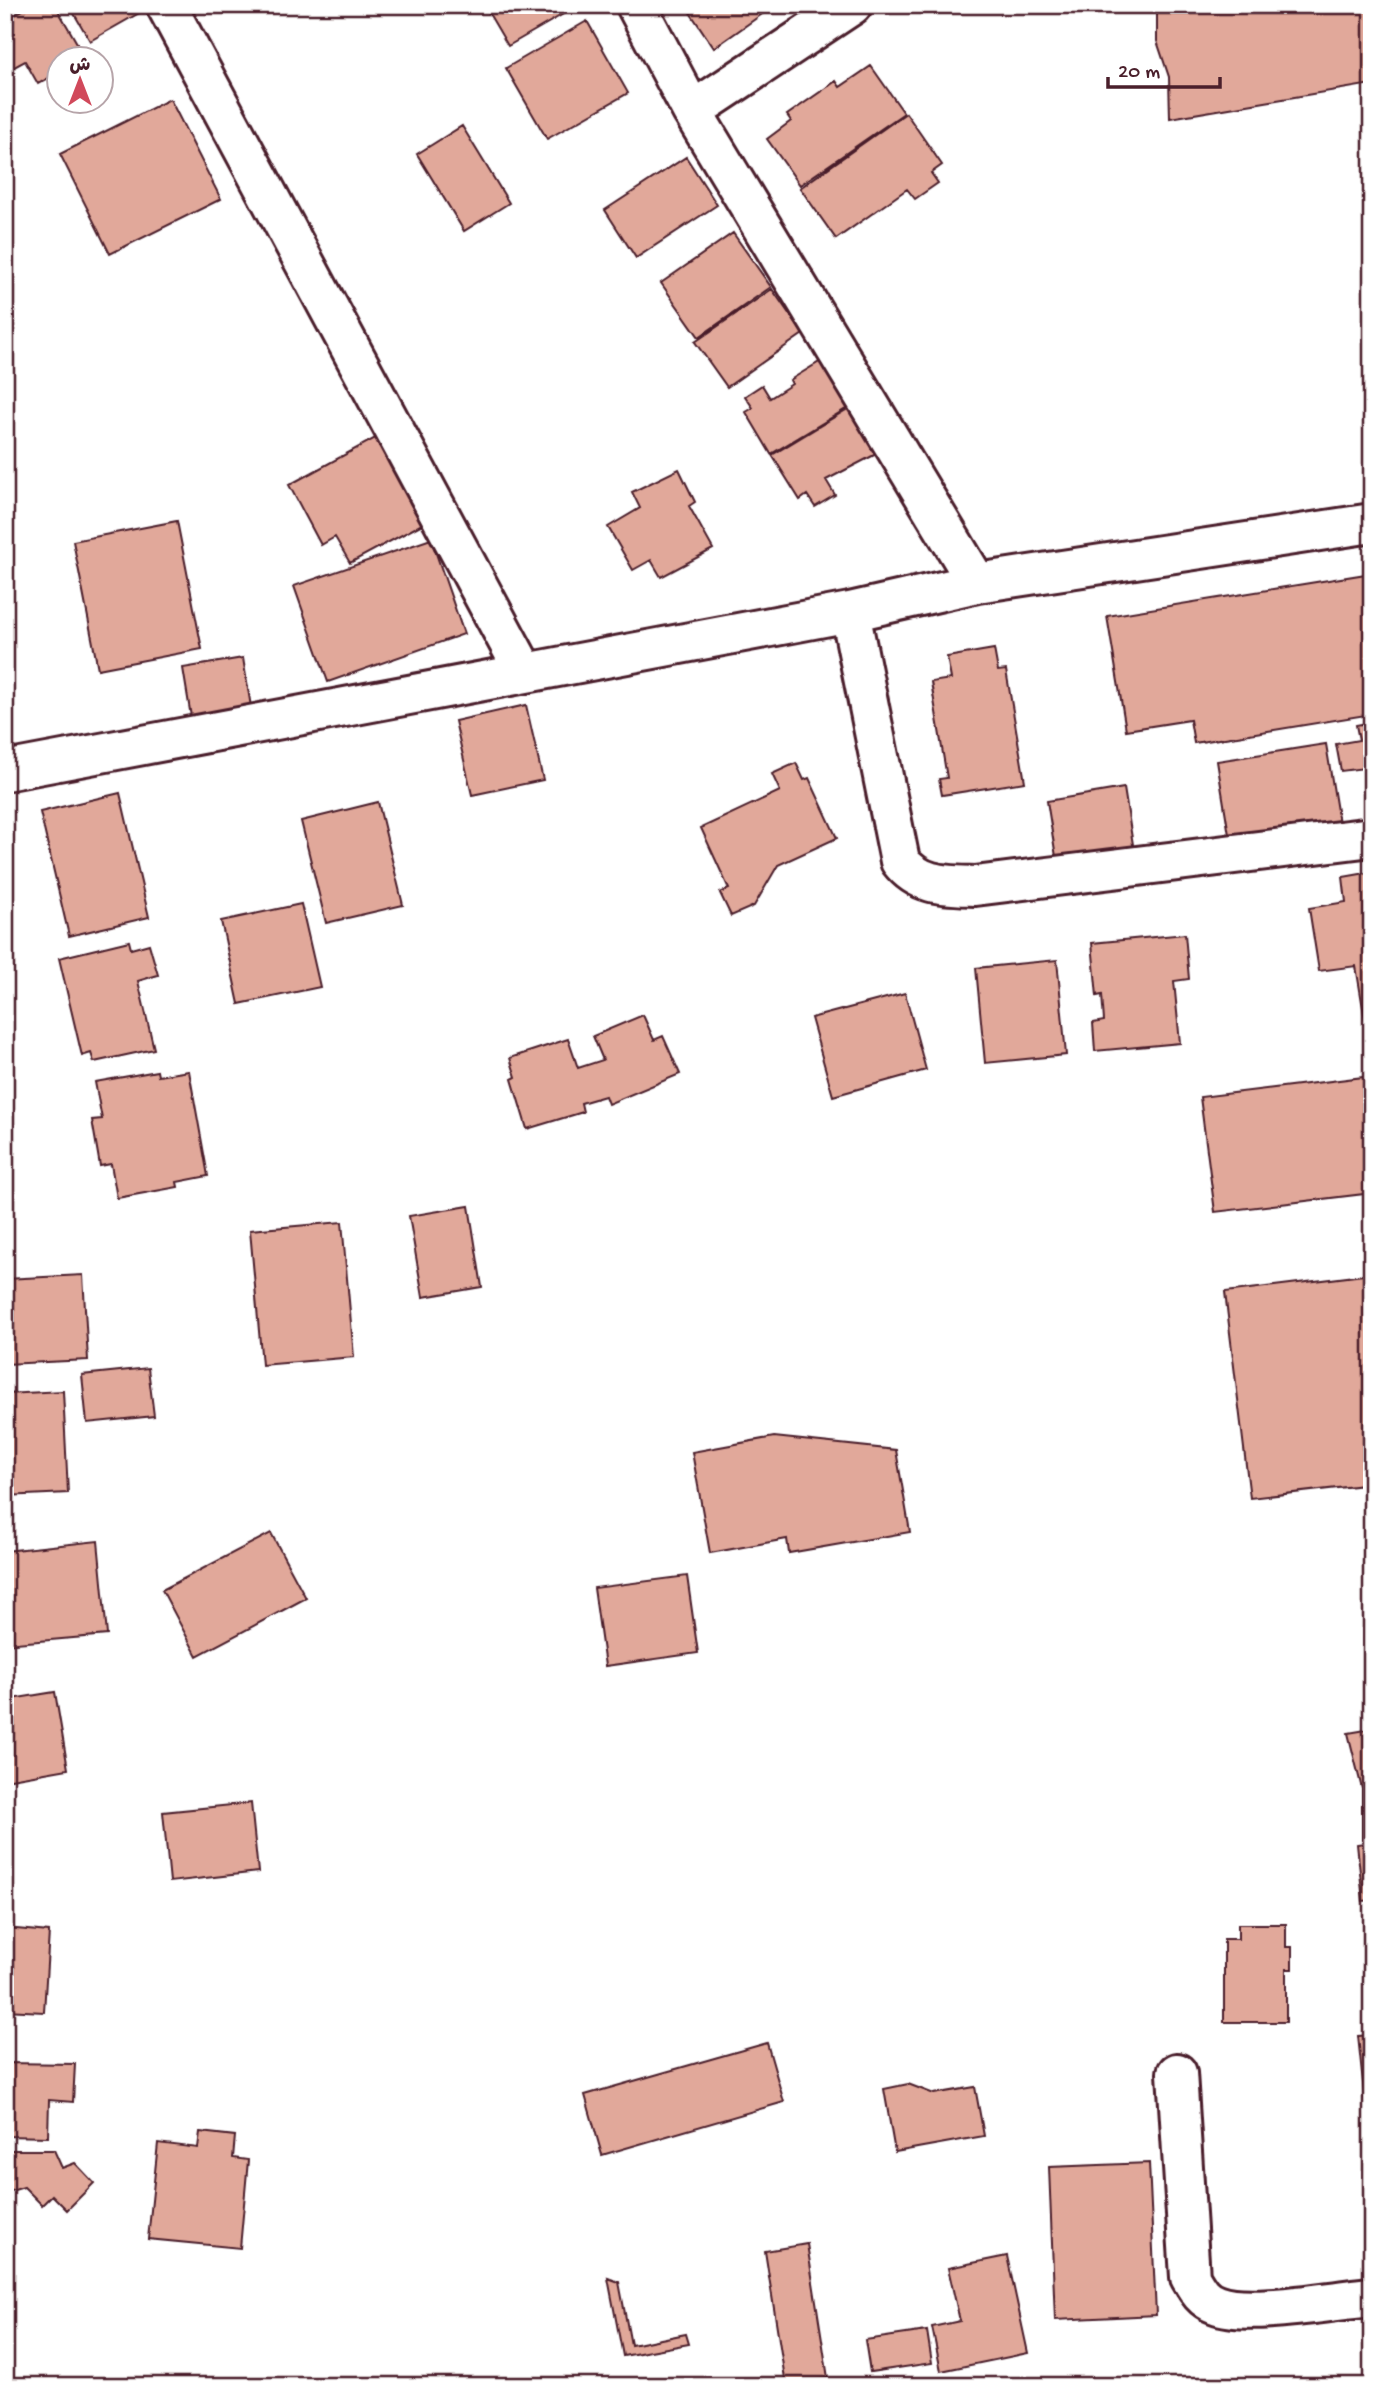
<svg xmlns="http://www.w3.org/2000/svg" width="1377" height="2391" viewBox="0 0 1377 2391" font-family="'Gochi Hand','Playpen Sans Arabic',sans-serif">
<rect width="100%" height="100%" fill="#fff"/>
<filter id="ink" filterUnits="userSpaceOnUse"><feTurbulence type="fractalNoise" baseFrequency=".0143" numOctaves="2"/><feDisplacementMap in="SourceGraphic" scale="14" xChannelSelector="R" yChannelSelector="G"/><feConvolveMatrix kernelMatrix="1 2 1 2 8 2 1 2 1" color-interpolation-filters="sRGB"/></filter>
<g filter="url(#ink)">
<path fill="#e1a89a" stroke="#4a1f2b" stroke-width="2" d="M32,5H55L85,57L60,60V72L38,84L25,61L5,72V20Z
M69,5H144L146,9L90,41Z
M484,5H579L508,46Z
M685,5H775L714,48Z
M1157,5H1372V84L1170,118L1169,77L1157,41Z
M587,21L628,93L547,139L506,68Z
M871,66L904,113L800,185L767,139L791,121L787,115L836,81L840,87Z
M170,99L221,199L110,254L60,154Z
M906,113L942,165L931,173L938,183L915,199L907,189L836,239L800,188Z
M462,126L509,203L464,231L417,154Z
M686,157L717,205L636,258L605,210Z
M733,233L771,287L699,337L661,283Z
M772,289L803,334L727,387L695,342Z
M826,358L854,404L771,454L746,412L753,408L745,396L762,385L770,398L792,384L790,380Z
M856,404L884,450L826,480L835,495L815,507L807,495L800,500L772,455Z
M379,436L426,522L350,563L335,537L321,545L289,485Z
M679,469L695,502L689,506L713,549L661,577L651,560L633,570L608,527L640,508L632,492Z
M177,521L202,649L98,669L73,541Z
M431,539L464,634L328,682L294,586Z
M1372,573V714L1194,743L1190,720L1126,730L1107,616Z
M994,649L998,671L1006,670L1025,782L942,795L939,779L947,778L931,682L951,679L947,657Z
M243,658L252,713L192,723L183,668Z
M526,705L543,780L472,795L455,721Z
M1372,722V790L1367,791L1364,768L1341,771L1336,744L1359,740L1356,725Z
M1326,744L1339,823L1230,841L1217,761Z
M796,763L804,780L809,778L837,838L778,865L754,906L731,916L720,893L729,889L701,828L780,791L772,774Z
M1124,788L1134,851L1057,863L1047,801Z
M120,793L149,917L69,936L40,812Z
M378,802L403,905L326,923L301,821Z
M1372,872V1019L1365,1020L1356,966L1319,971L1309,908L1346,902L1343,877Z
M301,904L320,987L239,1004L221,921Z
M1185,934L1189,979L1174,981L1180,1043L1095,1051L1093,1023L1104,1021L1102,995L1097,996L1092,943Z
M129,941L131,949L149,944L158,975L138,981L154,1049L94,1062L91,1053L82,1056L59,958Z
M1057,960L1066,1055L985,1063L976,968Z
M905,993L926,1070L833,1096L811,1018Z
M643,1015L654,1040L663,1036L680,1074L608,1104L605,1096L581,1103L583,1112L527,1129L512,1079L516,1077L510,1058L568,1039L578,1068L603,1060L593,1036Z
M157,1071L158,1076L189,1071L208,1176L177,1182L178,1187L117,1198L111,1164L100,1166L92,1120L102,1119L95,1082Z
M1372,1076V1193L1215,1212L1200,1097Z
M469,1206L482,1287L423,1297L409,1216Z
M342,1222L354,1357L262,1365L250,1230Z
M1372,1274V1484L1250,1498L1225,1292Z
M83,1275L88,1360L5,1364V1279Z
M148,1368L154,1416L87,1423L82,1375Z
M63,1391L68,1493L5,1496V1394Z
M774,1437L896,1450L910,1532L789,1553L787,1539L710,1553L692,1452Z
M271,1533L306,1598L197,1656L162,1590Z
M98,1541L107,1635L5,1644V1551Z
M687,1576L698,1653L605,1666L594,1588Z
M55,1692L68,1769L5,1780V1700Z
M1372,1729V1839L1362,1840V1789L1348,1733Z
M251,1803L258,1872L170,1882L163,1812Z
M1372,1842V1900L1363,1901L1357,1844Z
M1238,1924H1286V1947H1292V1969H1286V2022H1224V1939H1238Z
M5,1928L49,1932L44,2012L5,2010Z
M1372,2035V2102H1365L1358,2036Z
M767,2043L784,2102L602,2155L585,2095Z
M5,2063L75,2064L73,2102L49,2100L48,2137L5,2136Z
M908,2084L934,2094L975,2087L984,2136L895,2152L884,2089Z
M200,2132L235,2136L233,2158L248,2160L240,2248L148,2239L158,2143L198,2148Z
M5,2150H54L62,2168L75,2163L94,2183L67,2210L52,2195L42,2205L24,2187L5,2193Z
M1149,2163L1156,2315L1055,2320L1049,2167Z
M807,2244L828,2378L786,2385L765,2251Z
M1007,2256L1028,2353L941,2371L932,2327L960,2321L948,2268Z
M608,2278L619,2282L631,2345L686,2334L689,2344L623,2356Z
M927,2331L932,2363L870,2372L865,2340Z"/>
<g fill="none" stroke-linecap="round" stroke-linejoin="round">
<defs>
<path id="minor" d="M166,5L525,673
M636,5L692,111L977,583
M692,111L852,5
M850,612L900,861C919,886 945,885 975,886L1372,837
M5,771L850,612L977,583L1372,523
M1177,2073L1190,2277C1197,2289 1202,2299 1216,2304C1249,2317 1334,2300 1372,2297"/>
</defs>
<use href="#minor" stroke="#4a1f2b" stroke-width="44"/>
<use href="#minor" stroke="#fff" stroke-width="38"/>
</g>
</g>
<rect width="1377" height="2391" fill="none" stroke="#fff" stroke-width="28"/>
<rect x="14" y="14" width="1349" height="2363" fill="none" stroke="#4a1f2b" stroke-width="2.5" filter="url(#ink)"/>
<g transform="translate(80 80)"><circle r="33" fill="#ffffff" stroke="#b7a5aa" stroke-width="2"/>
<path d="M0-5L12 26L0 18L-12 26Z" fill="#d1495b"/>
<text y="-10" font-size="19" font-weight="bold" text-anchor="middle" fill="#4a1f2b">ش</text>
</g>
<path d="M1108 77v10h112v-10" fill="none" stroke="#4a1f2b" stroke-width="3.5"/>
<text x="1118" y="77" font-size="21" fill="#4a1f2b" stroke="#ffffff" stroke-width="5" paint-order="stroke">20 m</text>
</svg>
